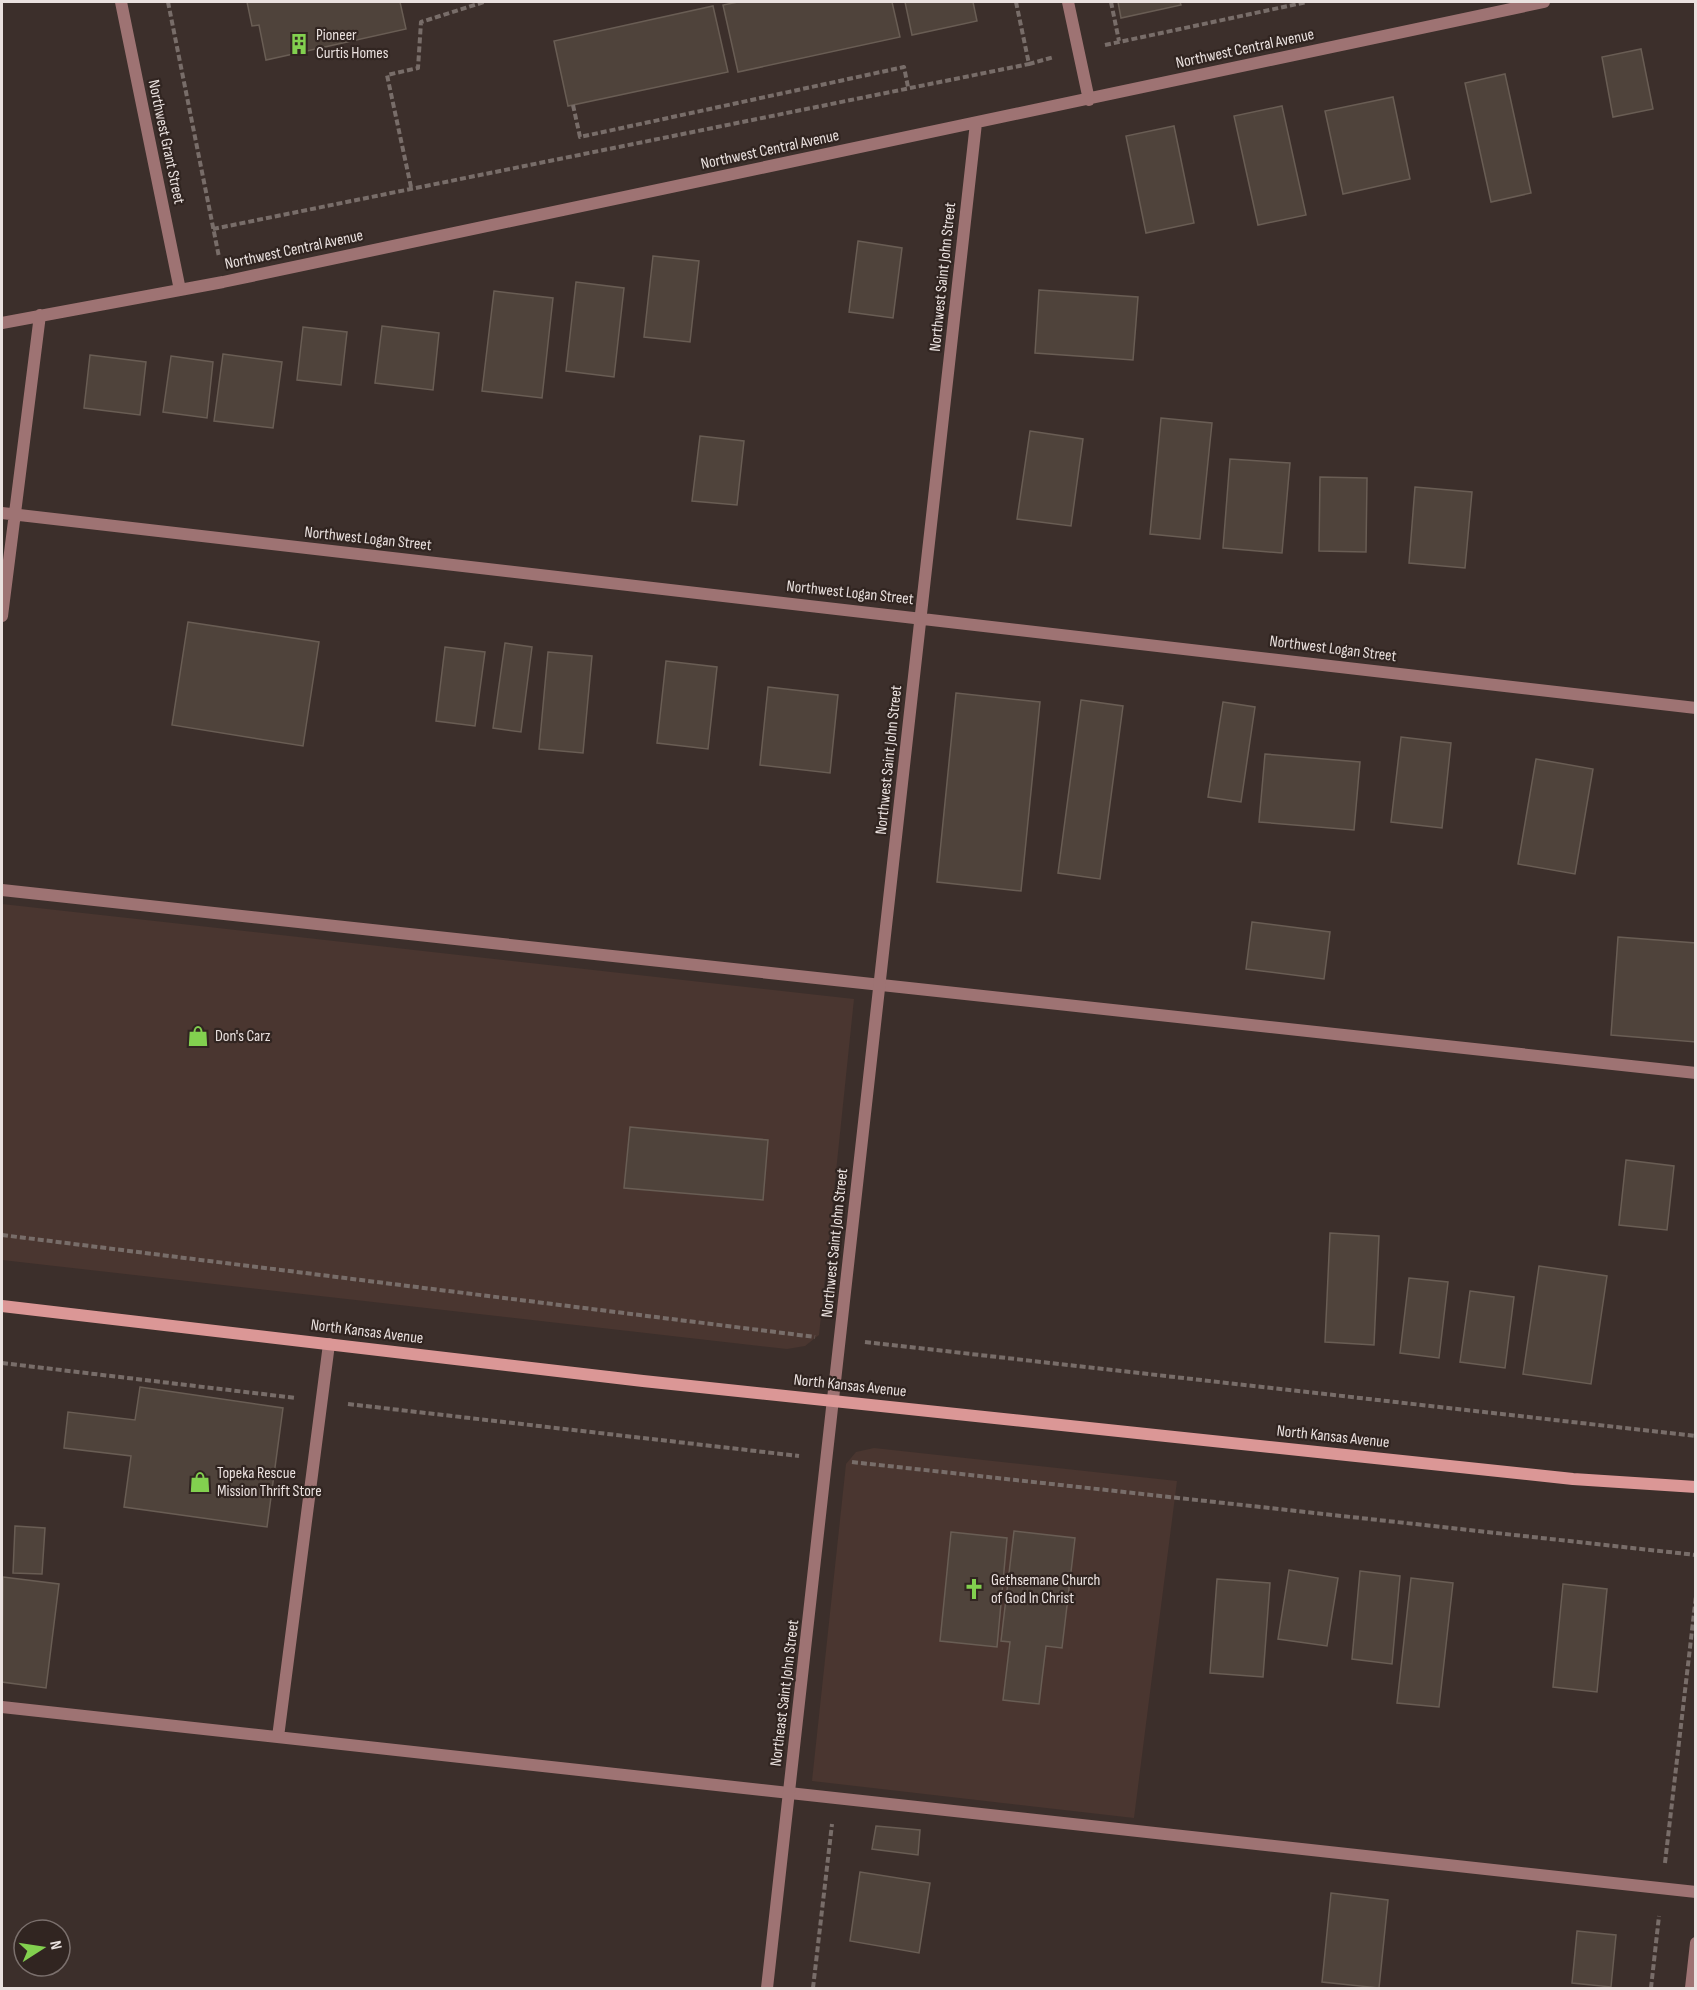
<svg xmlns="http://www.w3.org/2000/svg" width="1697" height="1990" viewBox="0 0 1697 1990" font-family="'Sofia Sans Condensed',sans-serif">
<rect width="100%" height="100%" fill="#3c2f2b"/>
<path fill="#4a3630" d="M2,904L854,999L819,1335L805,1346L787,1349L2,1260Z
M874,1448L1177,1481L1134,1818L812,1781L846,1464L856,1452Z"/>
<path fill="#4f433b" stroke="#695d54" stroke-width="1.5" d="M247,2H400L406,29L266,60L259,25L252,26Z
M738,2H892L900,37L738,72L723,5Z
M905,2H973L977,21L912,35Z
M1118,2H1180L1181,5L1121,18Z
M713,6L728,72L568,106L554,41Z
M1641,49L1653,109L1613,117L1602,57Z
M1505,74L1531,193L1491,202L1465,83Z
M1393,97L1410,179L1343,194L1325,111Z
M1282,106L1306,215L1258,225L1234,116Z
M1174,126L1194,223L1146,233L1126,136Z
M858,241L902,248L893,318L849,312Z
M653,256L699,261L690,342L644,337Z
M576,282L624,288L614,377L566,371Z
M1039,290L1138,297L1133,360L1035,353Z
M494,291L553,298L542,398L482,391Z
M382,326L439,333L433,390L375,383Z
M303,327L347,332L341,385L297,380Z
M223,354L282,362L273,428L214,421Z
M90,355L146,362L140,415L84,408Z
M171,356L213,362L207,418L163,412Z
M1161,418L1212,423L1200,539L1150,534Z
M1030,431L1083,439L1071,526L1017,519Z
M700,436L744,441L737,505L692,501Z
M1230,459L1290,463L1282,553L1223,548Z
M1320,477L1367,478L1366,552L1319,551Z
M1415,487L1472,492L1465,568L1409,563Z
M188,622L319,642L303,746L172,725Z
M505,643L532,647L521,732L493,728Z
M445,647L485,652L475,726L436,721Z
M548,652L592,656L583,753L539,749Z
M666,661L717,667L708,749L657,743Z
M768,687L838,695L830,773L760,765Z
M956,693L1040,702L1021,891L937,882Z
M1081,700L1123,706L1100,879L1058,873Z
M1223,702L1255,707L1241,802L1208,797Z
M1401,737L1451,743L1442,828L1391,822Z
M1265,754L1360,762L1354,830L1259,822Z
M1536,759L1593,769L1575,874L1518,864Z
M1252,922L1330,932L1324,979L1246,969Z
M1618,937L1696,943V1042L1611,1035Z
M630,1127L768,1140L763,1200L624,1188Z
M1626,1160L1674,1166L1667,1230L1619,1225Z
M1330,1233L1379,1236L1374,1345L1325,1342Z
M1539,1266L1607,1276L1591,1384L1523,1374Z
M1409,1278L1448,1282L1439,1358L1400,1353Z
M1470,1291L1514,1297L1505,1368L1460,1362Z
M140,1387L283,1408L267,1527L124,1507L131,1456L64,1448L68,1412L135,1420Z
M15,1526L45,1528L42,1574L13,1573Z
M1014,1531L1075,1538L1062,1648L1046,1646L1039,1704L1003,1700L1010,1642L1001,1641Z
M951,1532L1007,1538L997,1647L940,1641Z
M1289,1570L1338,1578L1327,1646L1278,1639Z
M1360,1571L1400,1576L1392,1664L1352,1659Z
M3,1577L59,1584L46,1688L2,1682Z
M1411,1578L1453,1583L1439,1707L1397,1703Z
M1217,1579L1270,1583L1263,1677L1210,1673Z
M1563,1584L1607,1589L1597,1692L1553,1687Z
M876,1826L920,1830L918,1855L872,1849Z
M860,1872L930,1883L919,1953L850,1941Z
M1331,1893L1388,1900L1379,1988L1322,1982Z
M1577,1931L1616,1935L1611,1987L1572,1983Z"/>
<g fill="none" stroke-linecap="round" stroke-linejoin="round">
<path stroke="#786d69" stroke-width="4" stroke-dasharray="6 3" stroke-linecap="butt" d="M168,2L219,257
M1016,2L1029,64L1054,57
M1111,2L1119,41
M1105,45L1307,2
M573,105L580,137L904,67L908,87
M411,187L387,75L418,68L421,22L484,2
M213,229L1029,64
M2,1235L815,1337
M865,1342L1696,1436
M2,1363L296,1398
M348,1404L799,1456
M852,1462L1696,1555
M1665,1863L1696,1596
M813,1988L832,1824
M1651,1988L1659,1916"/>
<path stroke="#9e7373" stroke-width="12" d="M2,890L1696,1073
M2,1707L1696,1892
M278,1737L329,1344"/>
<path stroke="#9e7373" stroke-width="12" d="M121,2L180,290
M1068,2L1089,100
M2,323L223,282L1544,2
M2,513L1696,708
M2,616L40,315
M767,1988L976,123
M1691,1988L1696,1943"/>
<path stroke="#db9796" stroke-width="12" d="M2,1306L643,1381L1573,1479L1696,1487"/>
</g>
<defs>
<symbol id="building-bare" viewBox="-9 -9 18 18"><path d="M-4-6H4V6H1V3H-1V6H-4ZM-2.5-4.3h1.7v1.8h-1.7ZM.8-4.3h1.7v1.8H.8ZM-2.5-1h1.7V.8h-1.7ZM.8-1h1.7V.8H.8Z" fill="#82d04f" stroke="#312521" stroke-width="2.5" paint-order="stroke"/></symbol>
<symbol id="shop-bare" viewBox="-9 -9 18 18"><path d="M-5-2.5h2.3a2.7 3.5 0 0 1 5.4 0H5L5.5 6h-11ZM-1.5-2.5h3a1.5 2.3 0 0 0-3 0Z" fill="#82d04f" stroke="#312521" stroke-width="2.5" paint-order="stroke"/></symbol>
<symbol id="church-bare" viewBox="-9 -9 18 18"><path d="M-1.2-6h2.4v3.5h3.3v2.4h-3.3V6h-2.4V-.1h-3.3v-2.4h3.3Z" fill="#82d04f" stroke="#312521" stroke-width="2.5" paint-order="stroke"/></symbol>
</defs>
<g fill-rule="evenodd">
<use href="#building-bare" x="284" y="29" width="30" height="30"/>
<use href="#shop-bare" x="183" y="1021" width="30" height="30"/>
<use href="#shop-bare" x="185" y="1467" width="30" height="30"/>
<use href="#church-bare" x="959" y="1574" width="30" height="30"/>
</g>
<g text-anchor="middle" dominant-baseline="central" stroke-width="4.5" stroke-linejoin="round" paint-order="stroke">
<g font-size="16" fill="#eae1df" stroke="#312521" text-anchor="start">
<text x="316" y="35">Pioneer<tspan x="316" dy="18">Curtis Homes</tspan></text>
<text x="215" y="1036">Don's Carz</text>
<text x="217" y="1473">Topeka Rescue<tspan x="217" dy="18">Mission Thrift Store</tspan></text>
<text x="991" y="1580">Gethsemane Church<tspan x="991" dy="18">of God In Christ</tspan></text>
</g>
<g font-size="16" fill="#eae1df" stroke="#312521">
<text transform="translate(1245 49) rotate(-12)">Northwest Central Avenue</text>
<text transform="translate(166 142) rotate(78)">Northwest Grant Street</text>
<text transform="translate(770 150) rotate(-12)">Northwest Central Avenue</text>
<text transform="translate(294 250) rotate(-12)">Northwest Central Avenue</text>
<text transform="translate(943 277) rotate(-84)">Northwest Saint John Street</text>
<text transform="translate(368 539) rotate(6)">Northwest Logan Street</text>
<text transform="translate(850 593) rotate(6)">Northwest Logan Street</text>
<text transform="translate(1333 649) rotate(7)">Northwest Logan Street</text>
<text transform="translate(889 760) rotate(-84)">Northwest Saint John Street</text>
<text transform="translate(835 1243) rotate(-84)">Northwest Saint John Street</text>
<text transform="translate(367 1332) rotate(7)">North Kansas Avenue</text>
<text transform="translate(850 1386) rotate(6)">North Kansas Avenue</text>
<text transform="translate(1333 1437) rotate(6)">North Kansas Avenue</text>
<text transform="translate(785 1693) rotate(-83)">Northeast Saint John Street</text>
</g>
</g>
<rect width="1697" height="1990" fill="none" stroke="#eae1df" stroke-width="6"/>
<g transform="translate(42 1948) rotate(78)"><circle r="28" fill="#312521" stroke="#7b706d" stroke-width="1.5"/>
<path d="M0-4.5L10 22L0 15L-10 22Z" fill="#82d04f"/>
<text y="-9" font-size="16" font-weight="bold" text-anchor="middle" fill="#eae1df">N</text>
</g>
</svg>
